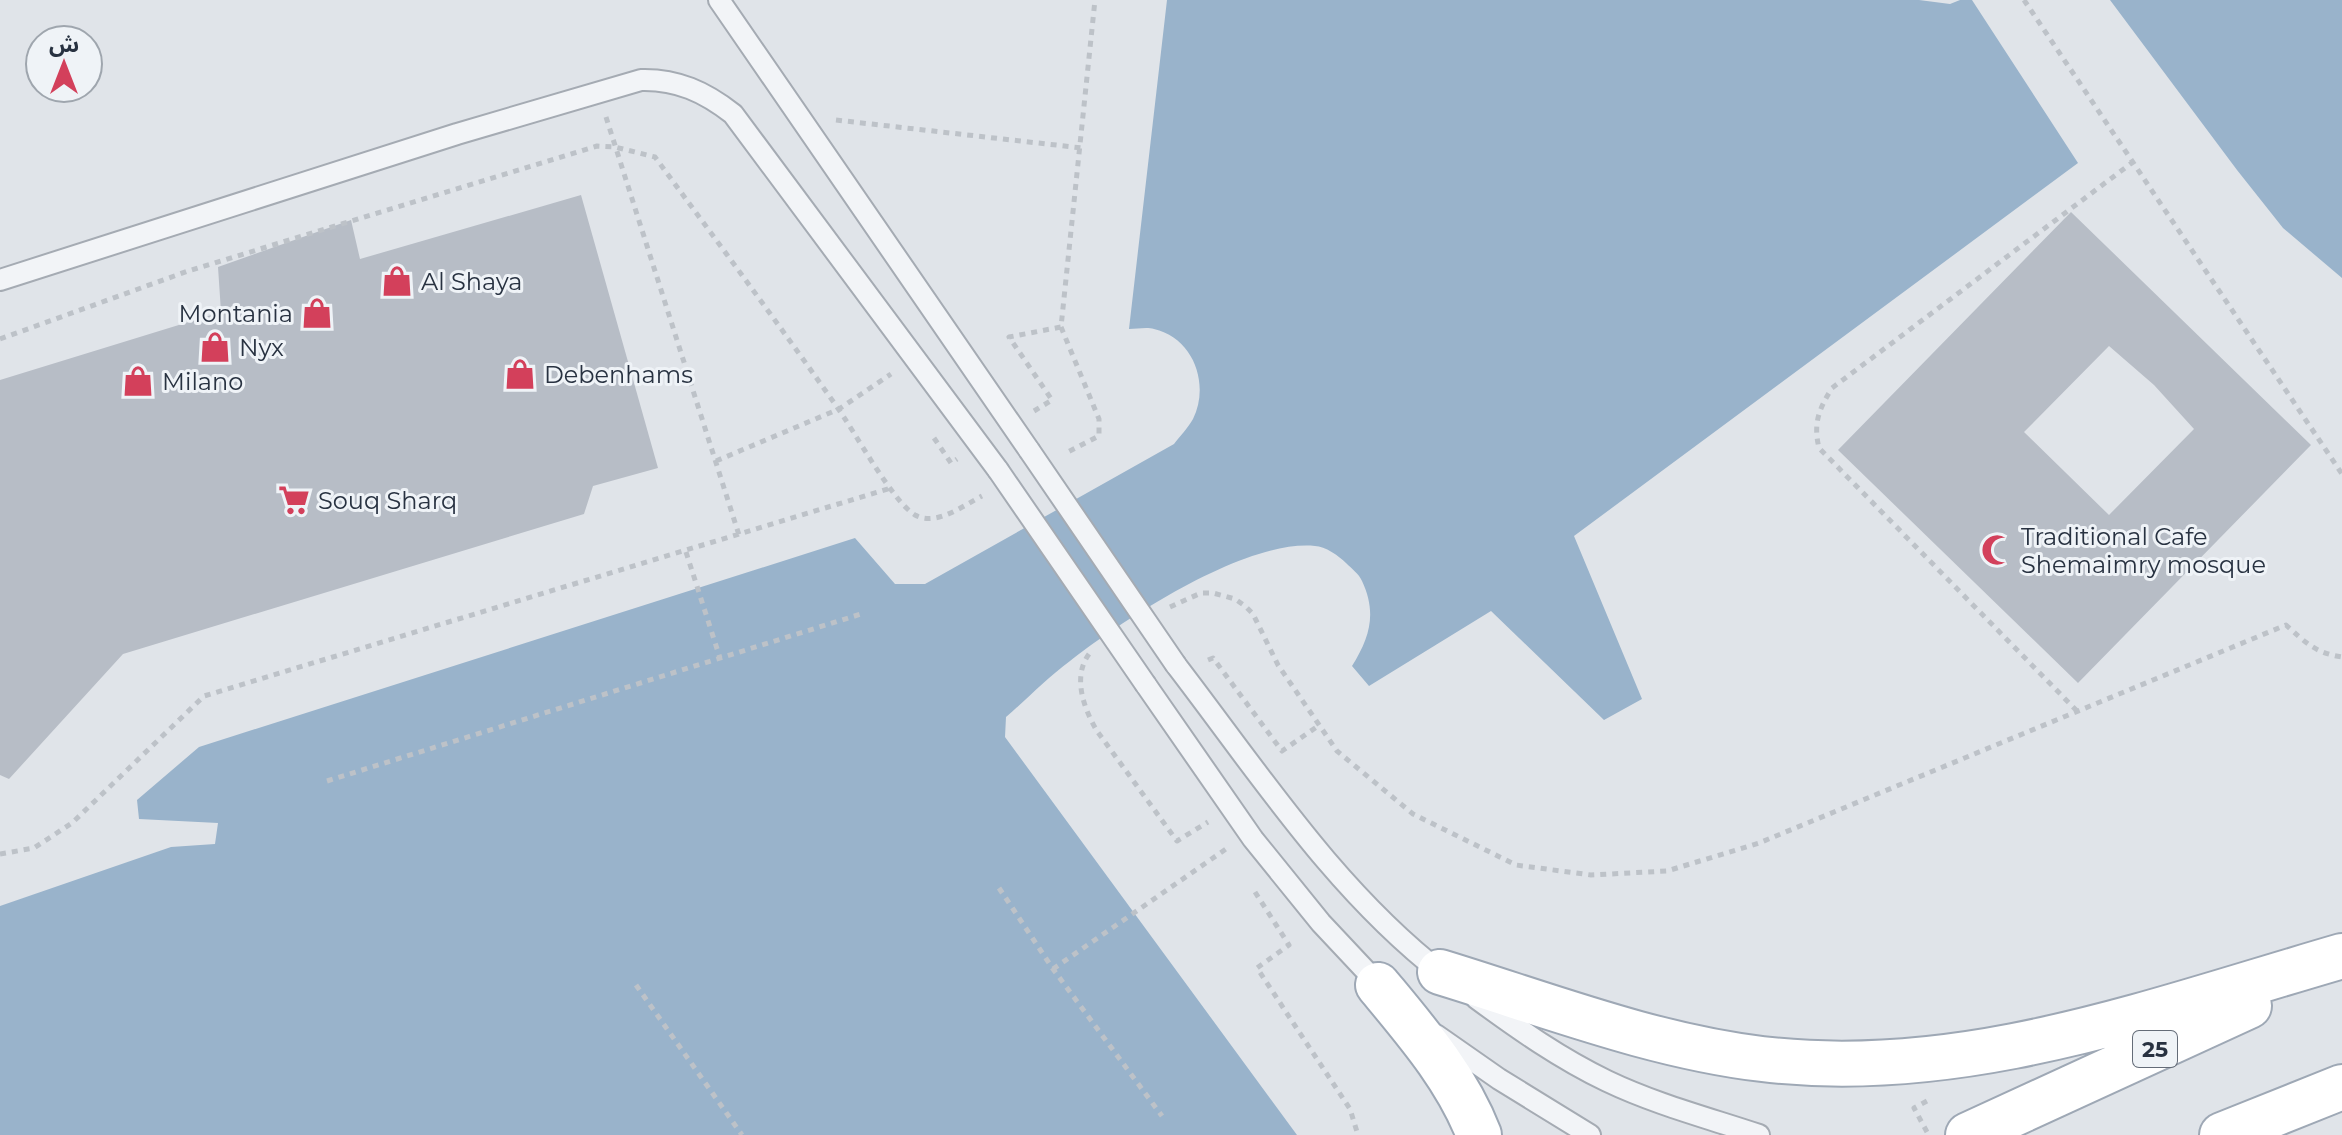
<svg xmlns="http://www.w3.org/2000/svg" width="2342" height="1135" viewBox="0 0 2342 1135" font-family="Montserrat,'Noto Sans Arabic',sans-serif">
<rect width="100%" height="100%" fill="#e0e4e9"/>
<path fill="#99b3cb" d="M1167,0H1919L1950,4L1960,0H1972L2078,163L1574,536L1642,699L1604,720L1491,611L1369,686L1352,666C1370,637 1377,613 1362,581C1359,574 1352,569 1346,563C1339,556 1325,546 1315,546C1246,539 1124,619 1070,661C1047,678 1027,699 1006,717L1005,737L1297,1135H0V906L171,847L215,844L218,823L139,819L137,800L199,747L855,538L895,584H925L1174,444C1180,436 1188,428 1193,419C1210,385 1194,338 1154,329C1147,327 1137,329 1129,329Z
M2110,0H2342V278L2283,228L2237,170Z"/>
<path fill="#b7bdc6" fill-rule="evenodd" d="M581,195L658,468L593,486L584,514L123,654L9,779L0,775V380L221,312L218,267L351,220L360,259Z
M2071,212L2311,445L2078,683L1838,450ZM2109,346L2154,385L2194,429L2109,515L2024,432Z"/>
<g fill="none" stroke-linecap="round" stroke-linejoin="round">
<defs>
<path id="service" d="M719,0L1029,450
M0,280L457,134L641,80C677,79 705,92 733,114L998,470
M1176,665C1259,773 1335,891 1444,975
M1146,685L1253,839L1321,923L1382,988
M1476,998C1518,1029 1561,1059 1607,1081C1655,1104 1708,1118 1759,1135
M1436,1035L1499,1079L1590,1135"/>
<path id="primary" d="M1440,972C1545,1004 1652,1046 1762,1059C1962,1083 2152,1011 2342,956
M1378,985C1417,1032 1457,1078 1479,1135
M1968,1135L2249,1006
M2222,1135L2342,1087"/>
</defs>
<use href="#service" stroke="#a5abb3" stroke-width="24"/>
<use href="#primary" stroke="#9ea8b5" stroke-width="48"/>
<path stroke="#bdc2c8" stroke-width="5" stroke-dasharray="6 6" stroke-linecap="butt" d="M2024,0L2342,474
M606,117L739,535
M836,120L1082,148
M1061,327L1099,419V436L1066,453
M0,339L188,271L597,146L615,147L655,157C716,240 778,323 837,407C855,432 892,501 915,515C936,527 964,505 982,496
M1034,411L1052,400L1009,337L1061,327L1095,0
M934,438L951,463L957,459
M716,461L839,409L891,374
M686,552L720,658
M1170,607L1201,593H1213L1235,599L1245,606L1253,614L1278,665L1337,751L1413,814L1516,865L1591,875L1667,871L1759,843L2286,625C2305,642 2315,653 2342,657
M1089,654C1072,677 1084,709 1097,731L1177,841L1208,822
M1208,660L1213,658L1282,751L1318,726
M2077,711L1819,448C1813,423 1819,409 1832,388L2133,162
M327,781L861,614
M0,854L34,848L72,823L204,696L891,488
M999,888L1053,969L1162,1116
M1255,892L1289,945L1257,968L1350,1109L1358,1135
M1053,969L1226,849
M636,985L742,1135
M1927,1132L1914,1108L1927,1101"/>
<use href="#service" stroke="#f2f4f7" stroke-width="20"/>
<use href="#primary" stroke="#fff" stroke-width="44"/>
<defs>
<path id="service-bridge" d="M1029,450L1176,665
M998,470L1146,685"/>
</defs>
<use href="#service-bridge" stroke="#a5abb3" stroke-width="24" stroke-linecap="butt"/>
<use href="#service-bridge" stroke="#f2f4f7" stroke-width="20"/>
</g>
<defs>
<symbol id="shop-bare" viewBox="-9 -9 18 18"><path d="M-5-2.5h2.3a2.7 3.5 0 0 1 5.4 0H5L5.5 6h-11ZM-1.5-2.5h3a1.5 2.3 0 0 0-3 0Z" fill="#d3405b" stroke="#eff3f7" stroke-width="2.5" paint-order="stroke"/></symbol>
<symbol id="supermarket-bare" viewBox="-9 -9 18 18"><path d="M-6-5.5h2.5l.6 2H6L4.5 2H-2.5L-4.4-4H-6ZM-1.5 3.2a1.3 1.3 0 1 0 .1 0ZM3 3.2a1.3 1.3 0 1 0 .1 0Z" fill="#d3405b" stroke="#eff3f7" stroke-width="2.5" paint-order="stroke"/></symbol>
<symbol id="mosque-bare" viewBox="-9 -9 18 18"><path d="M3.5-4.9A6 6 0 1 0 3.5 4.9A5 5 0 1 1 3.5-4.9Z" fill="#d3405b" stroke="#eff3f7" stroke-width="2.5" paint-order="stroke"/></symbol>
</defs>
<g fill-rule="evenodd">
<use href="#shop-bare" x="375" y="259" width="44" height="44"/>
<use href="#shop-bare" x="295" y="291" width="44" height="44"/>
<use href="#shop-bare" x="193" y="325" width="44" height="44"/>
<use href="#shop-bare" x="498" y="352" width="44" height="44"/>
<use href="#shop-bare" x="116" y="359" width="44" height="44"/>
<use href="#supermarket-bare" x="272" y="478" width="44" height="44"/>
<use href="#mosque-bare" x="1975" y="528" width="44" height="44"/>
</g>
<g text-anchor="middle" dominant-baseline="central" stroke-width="6" stroke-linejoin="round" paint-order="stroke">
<rect fill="#eff3f7" stroke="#646c78" stroke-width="2" x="2133" y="1031" width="44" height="36" rx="6"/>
<g font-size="22" font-weight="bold" fill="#283241">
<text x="2155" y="1049">25</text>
</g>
<g font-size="24" fill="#283241" stroke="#eff3f7" text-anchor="start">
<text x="421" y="281">Al Shaya</text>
<text x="293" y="313" text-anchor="end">Montania</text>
<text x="239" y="347">Nyx</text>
<text x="544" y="374">Debenhams</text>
<text x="162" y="381">Milano</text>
<text x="318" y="500">Souq Sharq</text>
<text x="2021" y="536">Traditional Cafe<tspan x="2021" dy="28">Shemaimry mosque</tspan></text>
</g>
</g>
<g transform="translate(64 64)"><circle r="38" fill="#eff3f7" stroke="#9fa6ae" stroke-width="2"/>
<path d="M0-6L14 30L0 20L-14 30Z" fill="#d3405b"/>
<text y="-12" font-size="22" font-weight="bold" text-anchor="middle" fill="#283241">ش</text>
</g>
</svg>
